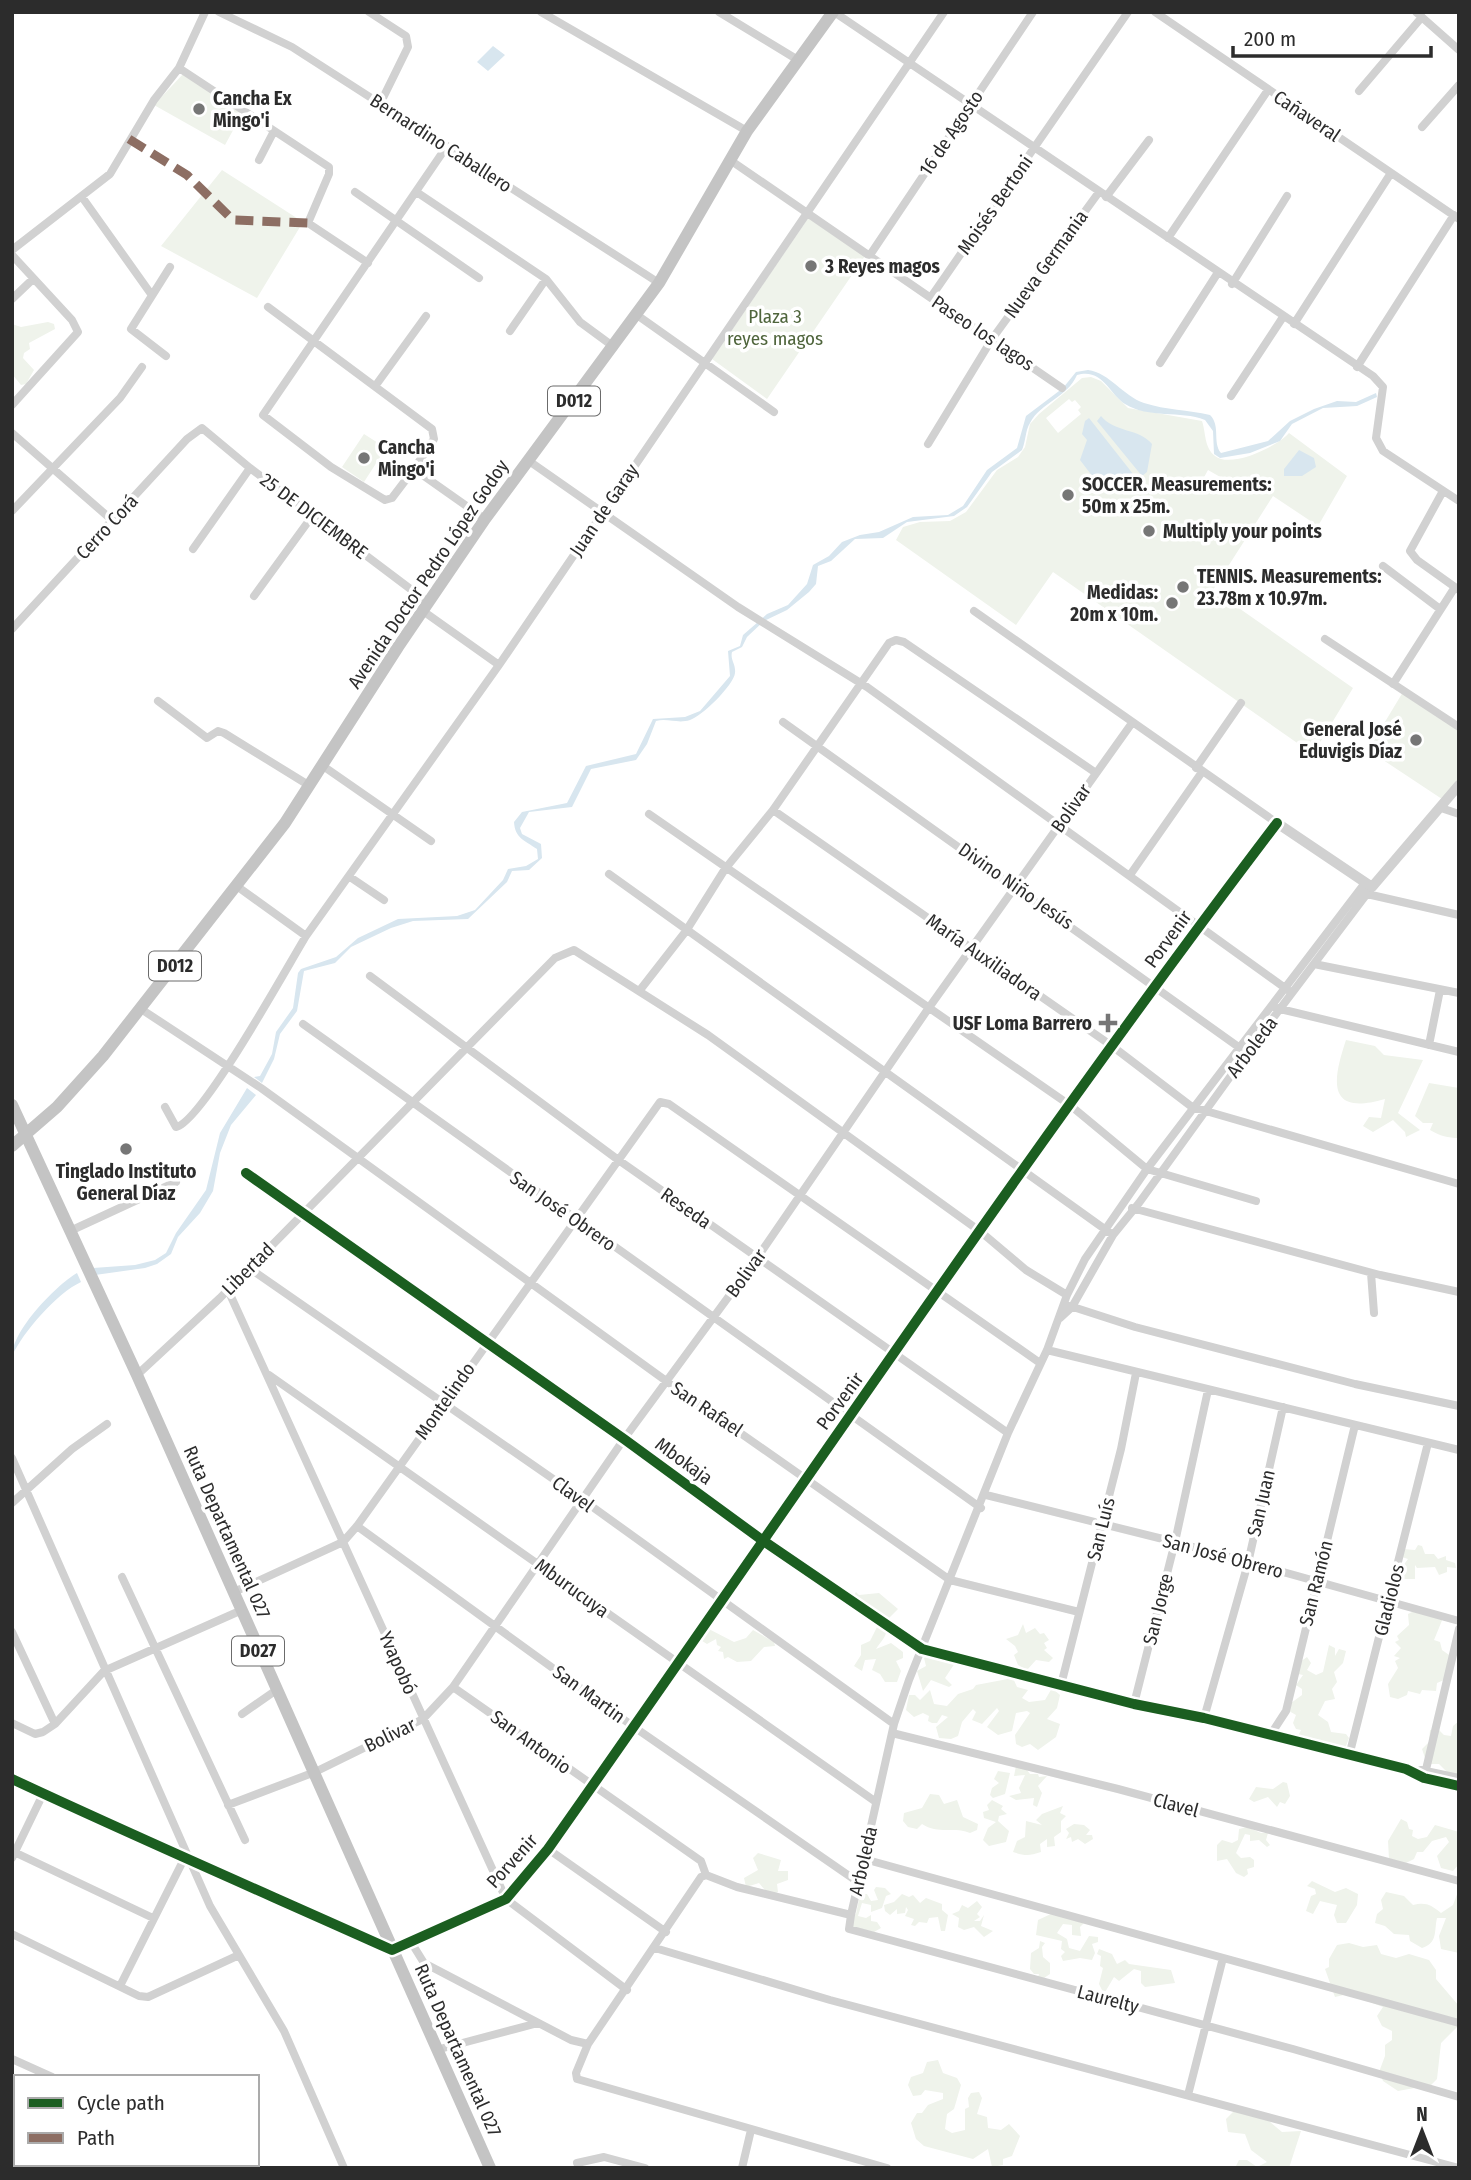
<svg xmlns="http://www.w3.org/2000/svg" width="1471" height="2180" viewBox="0 0 1471 2180" font-family="'Fira Sans Condensed',sans-serif">
<rect width="100%" height="100%" fill="#fff"/>
<path fill="#eff3eb" fill-rule="evenodd" d="M184,73L243,112L225,145L154,105Z
M222,170L303,222L257,298L161,246Z
M809,217L865,256L767,399L712,359Z
M48,322L54,324L55,329L29,343L30,349L24,353L23,358L34,370L26,384L21,385L12,374V324L21,327Z
M1091,377L1101,381L1128,408L1202,421C1206,433 1204,447 1215,456C1231,469 1278,446 1289,433L1347,476L1318,526L1273,496L1213,590L1353,688L1313,754L1053,572L1016,625L896,540L903,527L920,522L950,521L966,512L997,470L1018,457L1025,447L1030,424L1039,414L1082,378ZM1069,399L1072,402L1075,400L1081,407L1078,410L1081,414L1058,433L1046,418ZM1208,470L1229,482L1223,493L1202,481Z
M364,434L386,448L364,482L342,467Z
M1403,692L1459,730V781L1445,801L1368,750Z
M1346,1040L1375,1046L1384,1055L1423,1060L1398,1113L1420,1130L1406,1137L1405,1132L1393,1120L1373,1132L1363,1126L1369,1117L1381,1118L1385,1099C1327,1116 1332,1082 1346,1040Z
M1429,1083L1459,1088V1138C1448,1138 1440,1136 1430,1130L1433,1123H1423L1415,1116Z
M1418,1545L1422,1546L1425,1554H1434L1438,1559L1446,1556V1560L1455,1563L1456,1568L1447,1567V1572L1439,1575L1435,1567L1417,1568L1415,1565V1579H1402L1397,1574L1408,1559L1399,1556L1403,1549L1415,1550Z
M856,1592L859,1595L879,1593L898,1609L886,1621L879,1616V1611L872,1614L866,1606L860,1607L852,1598Z
M1416,1610L1443,1618L1434,1640L1440,1642L1442,1650L1452,1657L1444,1680L1437,1683L1436,1691L1422,1690L1420,1694L1408,1691L1407,1695L1398,1699L1390,1697L1388,1684L1398,1668L1395,1661L1400,1658L1394,1656L1401,1648L1395,1642L1399,1640L1397,1636L1409,1625L1408,1614Z
M1023,1624L1026,1633L1035,1628L1040,1634L1044,1633L1049,1640L1044,1643L1047,1648L1044,1650L1053,1658L1049,1662L1036,1660L1027,1670L1018,1665L1014,1655L1018,1652L1015,1646L1006,1639L1018,1635Z
M705,1627L734,1642L746,1638L753,1630L774,1642L775,1646L764,1647L751,1661L737,1662L728,1657L724,1659L723,1652L718,1651L721,1647L717,1645L716,1639L707,1644L699,1639Z
M877,1627L887,1628C886,1638 881,1641 876,1649L891,1643L903,1652V1658L896,1661L901,1671L897,1682H885L880,1674L872,1670L876,1659L865,1660L862,1671L854,1666L861,1655V1645L870,1641Z
M1329,1645L1335,1648V1656L1339,1649L1346,1651L1343,1663L1334,1672L1337,1682L1332,1689L1335,1699L1325,1701L1318,1715L1328,1722L1331,1732L1346,1734L1349,1738L1346,1746H1332L1326,1743L1321,1746L1298,1736L1301,1730L1296,1729L1293,1723L1296,1715L1289,1711L1291,1703L1302,1695V1689L1296,1685L1303,1675L1298,1674L1300,1662L1307,1657L1311,1663L1307,1670L1316,1675L1323,1672Z
M931,1653L955,1663L945,1678L952,1685L949,1687L931,1680L923,1691L917,1671L926,1666L924,1658Z
M1013,1678L1017,1687L1028,1690L1022,1698L1029,1702L1045,1700L1052,1688L1060,1695L1057,1708L1047,1719L1060,1724L1056,1737L1038,1750L1030,1744L1022,1747L1016,1744L1015,1735L1030,1713L1027,1711L1016,1713L1012,1731L998,1735L987,1727L999,1711L997,1708L982,1724L972,1720L976,1712L973,1709L962,1722L958,1736L951,1739L939,1738L936,1727L948,1717L942,1715L937,1723H932L928,1721L929,1716L923,1713L914,1717L906,1710L909,1695H915L920,1700L930,1690L934,1704L947,1706L958,1694L973,1689L976,1685Z
M1459,1721V1784L1439,1764H1427L1422,1749L1429,1742L1430,1730L1438,1729L1444,1735L1451,1736L1453,1726Z
M1016,1766L1027,1770L1030,1774H1038L1039,1777L1047,1776L1038,1786L1042,1793L1037,1807L1033,1805L1034,1798L1016,1800L1009,1796L1021,1793L1019,1788L1025,1775L1014,1776Z
M998,1771L1010,1773L1005,1794L993,1798L990,1795L992,1788L999,1783L994,1779Z
M1283,1782L1287,1783L1290,1796L1285,1804L1280,1802L1277,1807L1268,1797L1254,1802L1249,1799L1256,1787L1273,1789Z
M930,1794L939,1795L944,1804L957,1800L963,1817L978,1824L977,1830L970,1833C955,1826 938,1835 922,1824L917,1829L908,1827L903,1821L904,1813L922,1808Z
M992,1800L1003,1806L1001,1809L1007,1814L999,1816L998,1821L1009,1831L1006,1842L989,1846L983,1840L988,1828L996,1822L984,1818L983,1812L989,1810L987,1805Z
M1063,1806L1060,1813L1066,1816L1061,1821V1832L1054,1837L1055,1846L1047,1847V1839L1040,1844L1041,1852C1029,1856 1025,1856 1013,1852L1017,1841L1025,1837L1026,1821L1042,1825L1036,1820L1042,1814Z
M1401,1819L1407,1822L1409,1829L1413,1830L1412,1836L1418,1839L1427,1837L1435,1825L1459,1832V1864L1453,1871L1441,1868L1437,1856L1449,1842L1446,1837L1432,1841L1423,1852H1417L1414,1859L1404,1864L1389,1859L1388,1841Z
M1074,1824L1084,1825L1090,1830L1086,1835H1092L1093,1839L1085,1844L1078,1839L1072,1842L1071,1837L1066,1839L1069,1833L1066,1829Z
M1247,1827L1261,1833H1268L1266,1840L1270,1845L1267,1847L1259,1840L1250,1841V1835L1245,1834L1236,1853L1241,1858L1250,1857L1254,1860V1867L1247,1869L1248,1874L1244,1877L1236,1873L1227,1859L1217,1861V1845L1222,1840L1232,1843L1238,1840L1239,1829Z
M758,1853L781,1860L778,1871H788V1880L777,1884L778,1892L770,1896L759,1883L746,1887L744,1878L758,1870L753,1858Z
M1312,1881L1335,1892L1346,1888L1358,1894L1357,1905L1346,1923H1337L1334,1915L1337,1905L1320,1901L1313,1914L1306,1911L1311,1896L1316,1894L1315,1889L1307,1886Z
M876,1887L885,1888L891,1894L886,1896L882,1908L871,1912V1905L862,1903L858,1916L866,1918L871,1915V1921L877,1922L881,1928L874,1932L853,1927L852,1916L856,1914L860,1894H867L871,1901L878,1900L874,1890Z
M1459,1889V1953L1441,1949L1439,1936L1446,1918H1437C1434,1931 1438,1943 1422,1948L1410,1941L1409,1935L1394,1934L1385,1926L1375,1923L1377,1914L1383,1909L1381,1900L1386,1892L1404,1896L1413,1905C1426,1902 1431,1905 1441,1913L1453,1905Z
M902,1894L909,1897L913,1895L920,1903L926,1898L942,1904V1910L948,1915L945,1931H941L938,1917L929,1918L927,1923L919,1922L915,1926L911,1925L914,1919L905,1916L908,1910L906,1907L905,1913L897,1914V1909L890,1915L885,1911L884,1905L894,1902Z
M977,1901L982,1907L977,1914L980,1917L974,1921H980L984,1915L981,1926L993,1931L984,1937L974,1927L964,1930L958,1927L959,1918L952,1914L959,1911L962,1905L968,1908Z
M1053,1913L1084,1923L1080,1927L1081,1936L1072,1935V1925L1063,1924L1057,1933L1067,1939L1069,1948L1080,1951L1089,1936L1098,1937V1942L1092,1944L1095,1953L1092,1960L1080,1958L1063,1961L1061,1956L1065,1952L1061,1949L1062,1941L1036,1935L1038,1920Z
M1040,1941L1045,1943L1042,1947L1043,1957L1050,1963V1974L1044,1978L1038,1977L1039,1974H1034L1030,1969L1031,1953L1039,1948Z
M1349,1943L1363,1947L1377,1945L1381,1954L1396,1958L1409,1954L1429,1960L1436,1970V1979L1459,2006V2025L1441,2043L1437,2079L1431,2085L1398,2091L1383,2081L1379,2072L1385,2056V2045L1392,2040V2031L1382,2026L1377,2016L1383,2007L1348,1994L1335,1997L1325,1969L1329,1967V1959L1337,1945Z
M1099,1949L1112,1954L1117,1964L1125,1960L1129,1964L1171,1970L1175,1983L1145,1987L1141,1983V1971L1134,1969L1119,1981L1114,1977L1104,1994L1099,1984L1103,1968L1100,1966L1101,1956L1097,1954Z
M938,2060L943,2073L957,2078L961,2085L954,2109L947,2114L945,2129L952,2133L965,2130V2109L969,2107L968,2098L971,2093L979,2092L982,2098L977,2114L987,2117L988,2128L1001,2130L1009,2124L1020,2136L1012,2156L1003,2159V2165L992,2167L988,2149L973,2159L924,2146L916,2139L911,2123L917,2113H922L928,2105L943,2099V2093L925,2090L921,2095L913,2096L908,2085L911,2077L923,2073L927,2062Z
M1234,2111L1263,2116L1282,2132L1301,2131L1289,2168H1235L1239,2160H1247L1257,2167L1267,2162L1251,2150L1245,2134L1228,2132L1226,2119Z"/>
<path fill="#d8e6ef" d="M493,46L505,55L488,71L477,62Z
M1088,370C1110,373 1123,396 1144,403C1166,410 1188,410 1210,415C1221,426 1212,442 1221,453L1268,441L1290,421L1314,409L1337,401L1356,402L1376,393L1377,397L1357,406L1323,408L1292,424L1280,441L1250,453L1220,458L1214,454L1213,431L1205,420C1180,410 1149,419 1125,404C1109,394 1103,368 1077,375C1067,398 1041,402 1030,423C1025,431 1026,441 1022,450L992,472L967,507L954,516L907,522L883,538L855,539L831,561L818,566L816,584L809,592L787,610L764,621L747,637L742,647L732,652C730,660 736,664 735,673C734,685 701,717 690,720C678,724 668,718 656,721L647,744L636,760L591,769L572,807L529,812L520,828L522,834L541,844L542,858L529,870L512,871L507,882L468,919L413,921L391,928L351,947L335,963L304,971L297,1011L280,1034L274,1059L262,1083L254,1077L260,1076L272,1054L276,1032L293,1008L298,973L301,969L336,957L358,938L398,919L457,916L475,910L503,880L508,869L526,866L538,859L537,849C524,840 515,838 514,822L522,812L567,803L586,766L636,754L653,719L685,717L700,711L730,676L728,651L740,646L743,635L767,614L788,605L807,584L813,565L829,556L842,542L860,535L879,532L913,517L948,515L963,506L987,470L1017,448L1026,416L1063,388L1076,372Z
M1101,416C1115,433 1139,428 1152,444L1147,472L1142,476L1097,421Z
M1089,418L1137,479L1106,494L1080,460L1087,440L1082,434L1085,421Z
M1299,450L1314,458L1316,467L1302,476H1284V469Z
M247,1088L256,1095L231,1125L220,1153L213,1191L200,1213L178,1237L171,1254L157,1264L145,1268L95,1275L93,1268L135,1265L155,1260L166,1253L176,1233L206,1190L220,1133Z
M77,1273L81,1282C57,1293 23,1332 12,1356C12,1331 55,1286 77,1273Z"/>
<g fill="none" stroke-linecap="round" stroke-linejoin="round">
<path stroke="#d1d1d1" stroke-width="8" d="M205,12L179,68L329,167V174L308,223L368,263
M219,12L292,47L659,283
M369,12L406,36L408,47L380,104
M541,12L747,131
M719,12L798,60
M834,12L1373,376L1383,387L1376,438L1383,451L1459,501
M1155,12L1459,219
M1416,12L1459,50
M1359,91L1422,17
M1422,127L1459,85
M259,160L274,131
M730,160L1062,388
M355,192L479,278
M418,193L546,279L580,322L614,347
M82,197L151,294
M1106,197L1149,140
M1168,238L1268,90
M12,250L110,174L154,100L179,68
M12,255L72,320L78,332L12,405
M870,255L1033,12
M1232,284L1287,196
M931,297L1128,12
M12,299L33,279
M268,307L432,429L434,439L414,469L485,519
M637,315L774,412
M1294,324L1391,173
M510,331L546,279
M166,356L131,329L170,267
M1160,363L1217,274
M1357,367L1454,215
M376,385L426,316
M1231,396L1283,317
M12,433L113,521
M928,444L992,339L1099,192
M529,461L738,607L867,687L1292,993
M414,469L392,498L385,500L331,467L263,415L447,146
M1443,491L1410,551L1417,560L1459,590
M12,511L120,398L142,367
M193,549L250,468
M1383,566L1440,609
M254,596L313,515
M423,611L499,665
M974,611L1277,823
M12,629L187,439L202,428L250,468L429,603
M1325,639L1459,727
M1393,684L1455,587
M158,701L207,738L218,731L224,733L310,786
M783,722L1247,1053
M323,766L431,841
M1196,768L1241,703
M1441,808L1459,814
M773,810L1112,1046L1192,1107L1459,1184
M649,814L1071,1106L1147,1169L1256,1201
M609,874L1113,1235
M1130,875L1202,772
M350,877L384,900
M238,887L306,936L499,665L944,12
M1367,894L1459,915
M1314,964L1459,993
M370,976L617,1159L1008,1433
M640,990L686,931L725,869L773,810L889,643L896,640L904,642L1096,773
M1276,1008L1459,1052
M141,1009L261,1088L669,1383L950,1580L1079,1612
M303,1024L981,1508
M1429,1045L1440,990
M165,1107L176,1127C202,1122 287,967 306,936
M246,1173L624,1439L762,1540L922,1649L1134,1704L1204,1718L1406,1769L1424,1778L1459,1786
M1132,1208L1380,1275L1459,1292
M70,1231L176,1182
M249,1268L569,1490L894,1724
M1371,1273L1374,1313
M228,1290L506,1899L627,1990
M1070,1306L1135,1327L1355,1384L1459,1406
M1060,1318L1072,1307L1113,1235L1139,1203L1261,1034L1372,887
M1047,1350L1459,1450
M137,1375L220,1298L555,958L574,950L708,1035L981,1232L1026,1270L1067,1295
M269,1375L876,1802
M12,1458L210,1906L284,2031L344,2168
M986,1495L1175,1542L1459,1621
M12,1503L72,1449L107,1424
M357,1526L634,1727L858,1882
M122,1577L245,1840
M234,1592L343,1542L357,1526L660,1102L669,1104L1040,1363
M12,1632L55,1724
M1061,1685L1121,1449L1136,1373
M453,1687L701,1861L706,1875
M1134,1704L1175,1542L1208,1390
M242,1714L275,1691
M1204,1718L1248,1563L1283,1407
M12,1723L35,1734L43,1732L55,1724L104,1671L242,1610
M892,1733L1118,1789L1459,1881
M1269,1737L1286,1711L1355,1425
M1349,1756L1428,1443
M1421,1770L1459,1778
M1424,1778L1459,1629
M12,1779C138,1838 265,1893 392,1950
M228,1805L315,1772L423,1719L453,1687L624,1439L757,1258L928,1009L1132,723
M548,1849L666,1932
M12,1851L153,1918
M12,1858L43,1794
M864,1859L1459,2023
M851,1915L849,1929L1293,2049L1459,2097
M12,1934L139,1996L148,1997L239,1955
M411,1942L424,1963L571,2040L588,2044L701,1877L706,1875L737,1887L851,1915L894,1724L909,1680L1008,1433L1047,1350L1067,1295L1085,1259L1147,1169L1365,883
M655,1948L830,2000L1459,2168
M120,1986L184,1859
M588,2044L576,2073L577,2079L887,2168
M436,2050L538,2023
M12,2059L52,2077
M1188,2095L1223,1958
M12,2144L16,2147
M577,2163L604,2157L645,2168
M36,2164L40,2168
M232,2164L239,2168
M53,2168L56,2164
M742,2168L751,2130"/>
<path stroke="#d1d1d1" stroke-width="10" d="M392,1950L506,1899L548,1849C790,1506 1023,1157 1277,823L1372,887L1459,785"/>
<path stroke="#c4c4c4" stroke-width="12" d="M12,1105L137,1375L490,2168
M12,1146L57,1107L103,1056L285,823L398,647L485,519L659,283L747,131L833,12"/>
<path stroke="#8d6e63" stroke-width="9" stroke-dasharray="18 9" stroke-linecap="butt" d="M129,139L187,175L233,220L308,223"/>
<defs>
<path id="cycleway" d="M246,1173L624,1439L762,1540L922,1649L1134,1704L1204,1718L1406,1769L1424,1778L1459,1786
M12,1779C138,1838 265,1893 392,1950L506,1899L548,1849C790,1506 1023,1157 1277,823"/>
</defs>
<use href="#cycleway" stroke="#fff" stroke-width="15"/>
<use href="#cycleway" stroke="#1b5e20" stroke-width="10"/>
</g>
<g fill="#767676" stroke="#fff" stroke-width="2.5">
<circle cx="199" cy="109" r="7"/>
<circle cx="811" cy="266" r="7"/>
<circle cx="364" cy="458" r="7"/>
<circle cx="1068" cy="495" r="7"/>
<circle cx="1149" cy="531" r="7"/>
<circle cx="1183" cy="587" r="7"/>
<circle cx="1172" cy="603" r="7"/>
<circle cx="1416" cy="740" r="7"/>
<path d="M1104.5 1012.5h7v7h7v7h-7v7h-7v-7h-7v-7h7z"/>
<circle cx="126" cy="1149" r="7"/>
</g>
<g text-anchor="middle" dominant-baseline="central" stroke-width="7" stroke-linejoin="round" paint-order="stroke">
<g fill="#fff" stroke="#6b6b6b" stroke-width="2">
<rect x="548" y="386.5" width="52" height="29" rx="5"/>
<rect x="149" y="951.5" width="52" height="29" rx="5"/>
<rect x="232" y="1636.5" width="52" height="29" rx="5"/>
</g>
<g font-size="18" font-weight="bold" fill="#2c2c2c">
<text x="574" y="401">D012</text>
<text x="175" y="966">D012</text>
<text x="258" y="1651">D027</text>
</g>
<g font-size="19" font-weight="bold" fill="#2c2c2c" stroke="#fff" text-anchor="start">
<text x="213" y="98">Cancha Ex<tspan x="213" dy="22">Mingo'i</tspan></text>
<text x="825" y="266">3 Reyes magos</text>
<text x="378" y="447">Cancha<tspan x="378" dy="22">Mingo'i</tspan></text>
<text x="1082" y="484">SOCCER. Measurements:<tspan x="1082" dy="22">50m x 25m.</tspan></text>
<text x="1163" y="531">Multiply your points</text>
<text x="1197" y="576">TENNIS. Measurements:<tspan x="1197" dy="22">23.78m x 10.97m.</tspan></text>
<text x="1158" y="592" text-anchor="end">Medidas:<tspan x="1158" dy="22">20m x 10m.</tspan></text>
<text x="1402" y="729" text-anchor="end">General José<tspan x="1402" dy="22">Eduvigis Díaz</tspan></text>
<text x="1092" y="1023" text-anchor="end">USF Loma Barrero</text>
<text x="126" y="1171" text-anchor="middle">Tinglado Instituto<tspan x="126" dy="22">General Díaz</tspan></text>
</g>
<g font-size="19" fill="#2c2c2c" stroke="#fff">
<text transform="translate(1307 116) rotate(34)">Cañaveral</text>
<text transform="translate(951 133) rotate(-56)">16 de Agosto</text>
<text transform="translate(441 143) rotate(33)">Bernardino Caballero</text>
<text transform="translate(995 205) rotate(-55)">Moisés Bertoni</text>
<text transform="translate(1046 264) rotate(-54)">Nueva Germania</text>
<text transform="translate(983 333) rotate(34)">Paseo los lagos</text>
<text transform="translate(604 510) rotate(-56)">Juan de Garay</text>
<text transform="translate(314 516) rotate(37)">25 DE DICIEMBRE</text>
<text transform="translate(107 527) rotate(-47)">Cerro Corá</text>
<text transform="translate(428 574) rotate(-56)">Avenida Doctor Pedro López Godoy</text>
<text transform="translate(1071 808) rotate(-55)">Bolivar</text>
<text transform="translate(1016 886) rotate(35)">Divino Niño Jesús</text>
<text transform="translate(1168 939) rotate(-54)">Porvenir</text>
<text transform="translate(984 957) rotate(35)">María Auxiliadora</text>
<text transform="translate(1252 1047) rotate(-53)">Arboleda</text>
<text transform="translate(686 1208) rotate(35)">Reseda</text>
<text transform="translate(563 1211) rotate(35)">San José Obrero</text>
<text transform="translate(248 1269) rotate(-45)">Libertad</text>
<text transform="translate(746 1273) rotate(-54)">Bolivar</text>
<text transform="translate(445 1401) rotate(-55)">Montelindo</text>
<text transform="translate(840 1401) rotate(-54)">Porvenir</text>
<text transform="translate(707 1409) rotate(34)">San Rafael</text>
<text transform="translate(684 1461) rotate(36)">Mbokaja</text>
<text transform="translate(573 1494) rotate(36)">Clavel</text>
<text transform="translate(1261 1503) rotate(-77)">San Juan</text>
<text transform="translate(1101 1529) rotate(-76)">San Luís</text>
<text transform="translate(227 1532) rotate(66)">Ruta Departamental 027</text>
<text transform="translate(1223 1556) rotate(15)">San José Obrero</text>
<text transform="translate(1316 1583) rotate(-76)">San Ramón</text>
<text transform="translate(572 1588) rotate(36)">Mburucuya</text>
<text transform="translate(1389 1600) rotate(-76)">Gladiolos</text>
<text transform="translate(1158 1609) rotate(-76)">San Jorge</text>
<text transform="translate(398 1663) rotate(66)">Yvapobó</text>
<text transform="translate(589 1694) rotate(36)">San Martin</text>
<text transform="translate(390 1735) rotate(-26)">Bolivar</text>
<text transform="translate(531 1742) rotate(36)">San Antonio</text>
<text transform="translate(1176 1805) rotate(15)">Clavel</text>
<text transform="translate(512 1861) rotate(-48)">Porvenir</text>
<text transform="translate(863 1861) rotate(-77)">Arboleda</text>
<text transform="translate(1108 1999) rotate(15)">Laurelty</text>
<text transform="translate(458 2050) rotate(66)">Ruta Departamental 027</text>
</g>
<g font-size="19" fill="#4f653c" stroke="#fff">
<text x="775" y="316">Plaza 3<tspan x="775" dy="22">reyes magos</tspan></text>
</g>
</g>
<rect width="1471" height="2180" fill="none" stroke="#2c2c2c" stroke-width="28"/>
<rect x="14" y="2075" width="245" height="91" fill="#ffffff" stroke="#ababab" stroke-width="2"/>
<rect x="28" y="2098" width="35" height="10" fill="#1b5e20" stroke="#ababab" stroke-width="2"/>
<text x="77" y="2110" font-size="21" fill="#2c2c2c">Cycle path</text>
<rect x="28" y="2133" width="35" height="10" fill="#8d6e63" stroke="#ababab" stroke-width="2"/>
<text x="77" y="2145" font-size="21" fill="#2c2c2c">Path</text>
<g transform="translate(1422 2131)" stroke="#ffffff" stroke-width="5" paint-order="stroke">
<path d="M0-5L12 26L0 18L-12 26Z" fill="#2c2c2c"/>
<text y="-10" font-size="19" font-weight="bold" text-anchor="middle" fill="#2c2c2c">N</text>
</g>
<path d="M1233 46v10h198v-10" fill="none" stroke="#2c2c2c" stroke-width="3.5"/>
<text x="1244" y="46" font-size="21" fill="#2c2c2c" stroke="#ffffff" stroke-width="5" paint-order="stroke">200 m</text>
</svg>
